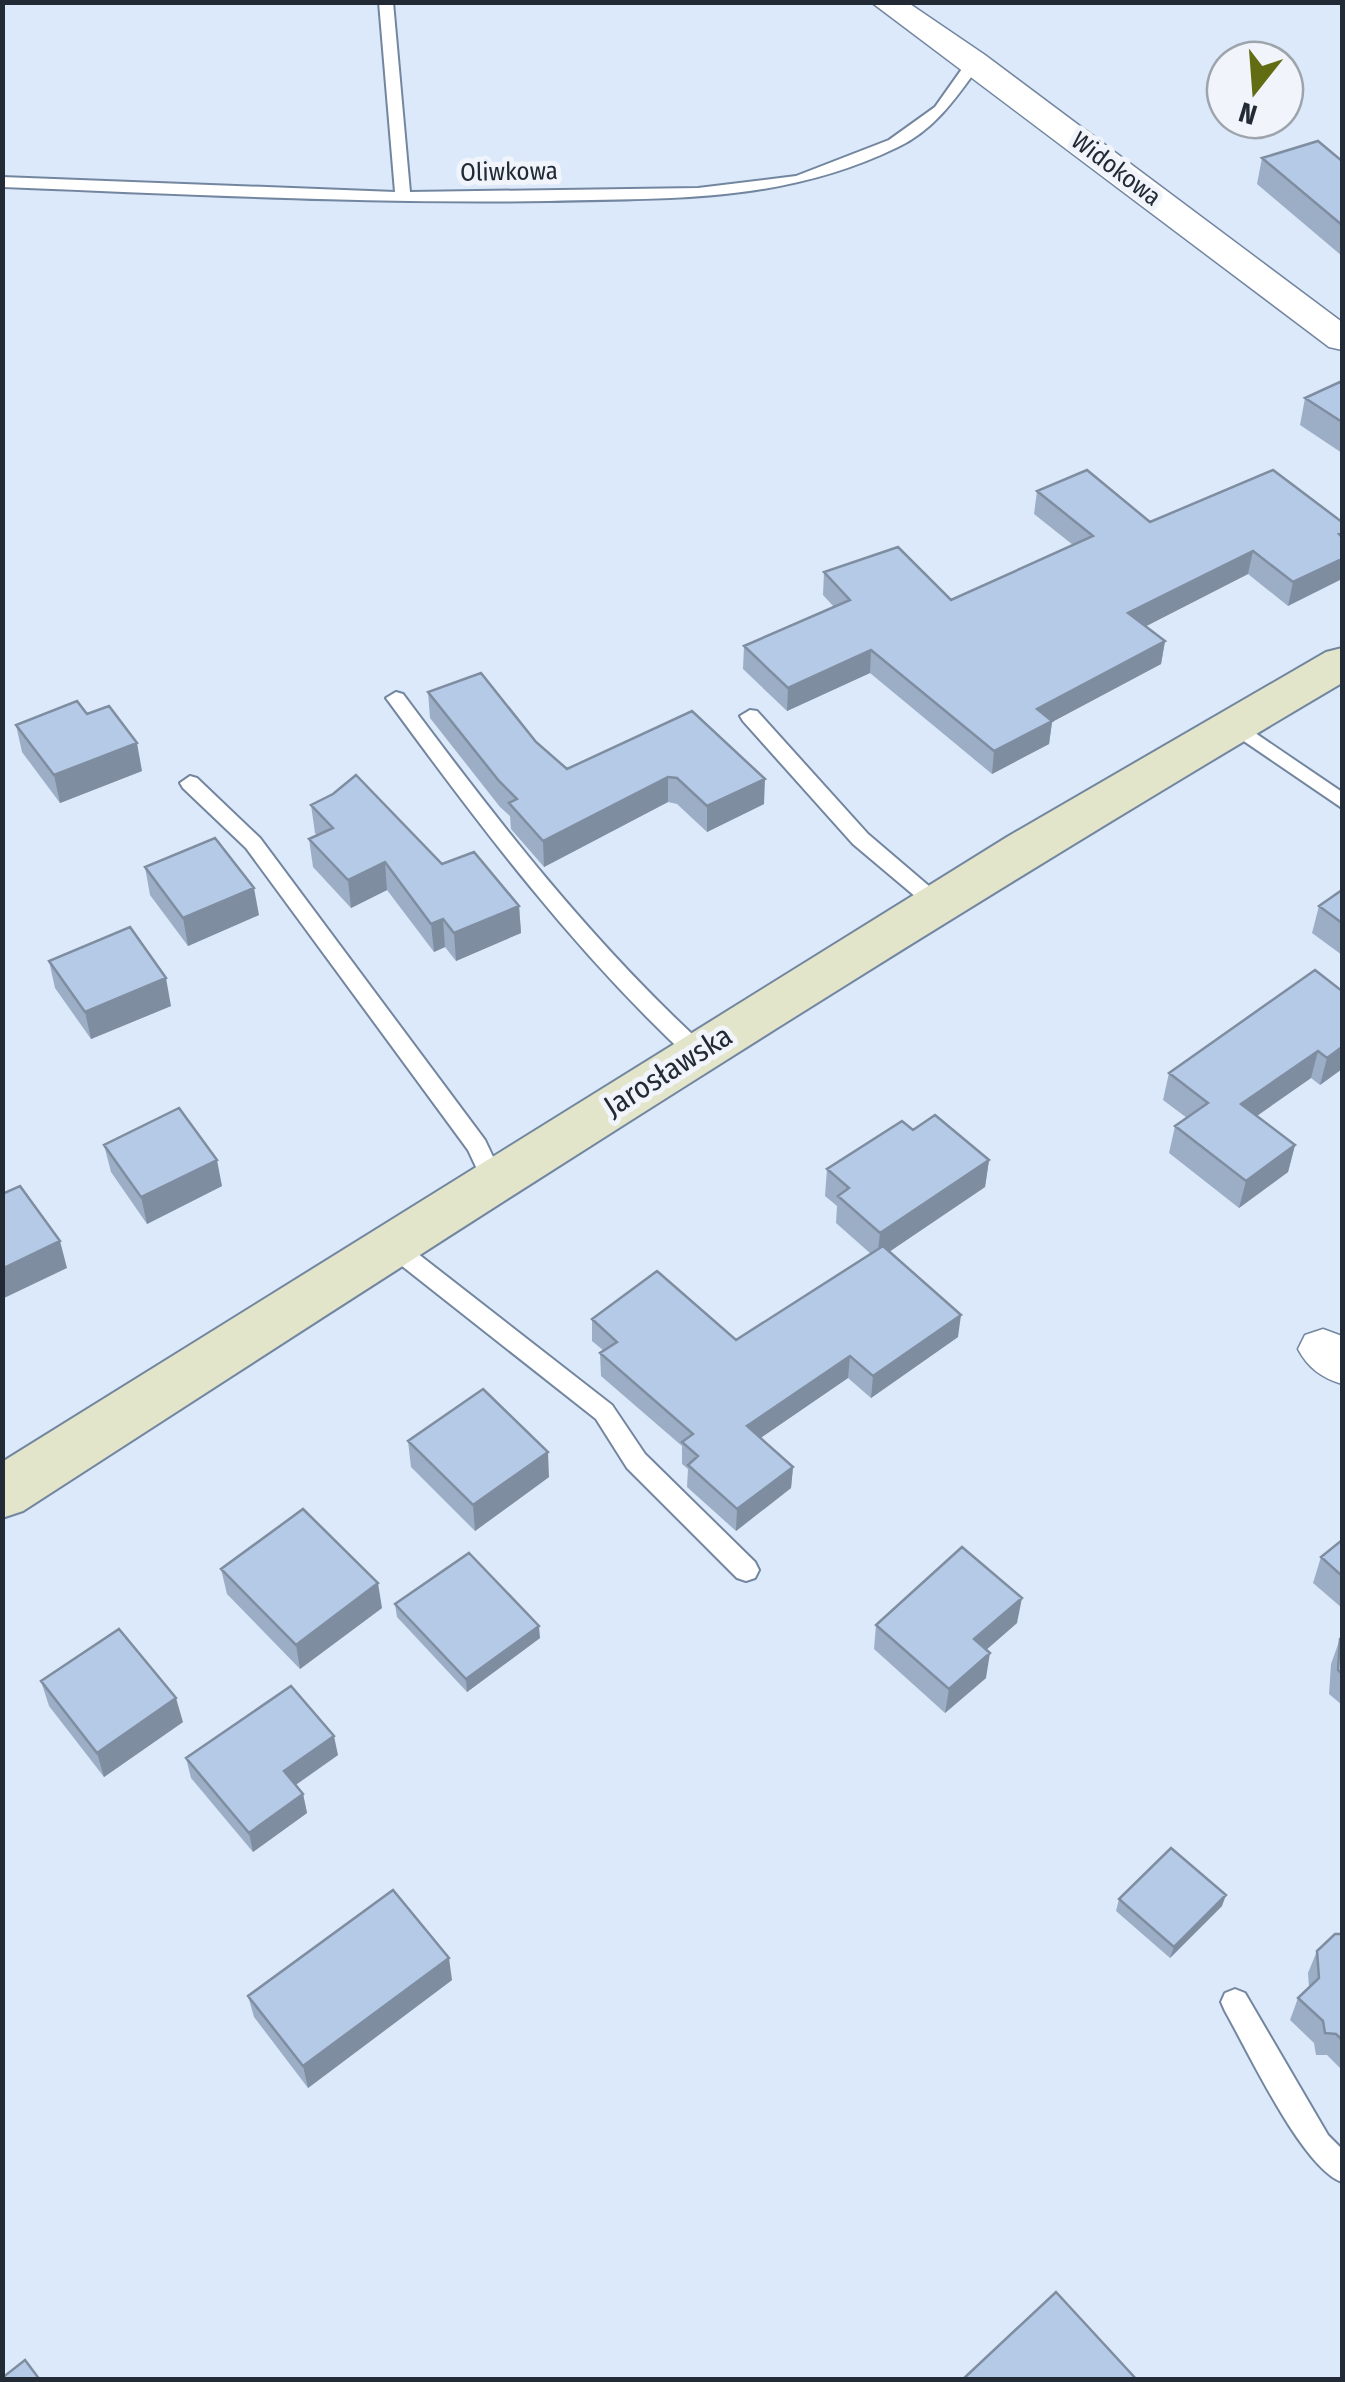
<svg xmlns="http://www.w3.org/2000/svg" width="1345" height="2382" viewBox="0 0 1345 2382" font-family="'Fira Sans Condensed',sans-serif">
<rect width="100%" height="100%" fill="#dce9fa"/>
<g fill="none" stroke-linecap="round" stroke-linejoin="round">
<defs>
<path id="service" d="M379,2H393L410,192L698,188L796,176L889,140L935,107L969,59L982,62C958,95 936,129 898,147C783,203 672,198 549,201C367,204 185,194 2,187V177L395,192Z
M396,692L403,694C496,819 590,941 706,1047L709,1053L706,1059H690C575,952 482,829 389,702L386,698Z
M750,710L757,711L868,834L943,898L946,903L943,908H929L853,844L743,721L740,716Z
M1236,720L1342,792V808L1229,731L1226,726Z
M190,776L197,778L260,838L485,1140L504,1180L501,1186H485L468,1150L246,848L183,788L180,783Z
M391,1236L399,1239L612,1405L645,1454L755,1562L759,1570L755,1578L746,1581L737,1578L627,1468L596,1419L383,1251L380,1245L383,1239Z
M1235,1989L1245,1993L1328,2135L1342,2149V2182C1302,2168 1248,2051 1225,2011L1221,2002L1225,1993Z"/>
<path id="minor" d="M871,2H907L985,55L1342,322V350L1329,347Z
M1323,1329L1342,1336V1384C1322,1378 1308,1368 1298,1349L1305,1335Z"/>
<path id="secondary" d="M1342,648V683C895,947 459,1229 23,1511L2,1518V1462L1007,837L1326,652Z"/>
</defs>
<use href="#service" stroke="#7386a0" stroke-width="4"/>
<use href="#minor" stroke="#7386a0" stroke-width="3"/>
<use href="#secondary" stroke="#7386a0" stroke-width="4"/>
<use href="#service" fill="#fff" fill-rule="evenodd"/>
<use href="#minor" fill="#fff" fill-rule="evenodd"/>
<use href="#secondary" fill="#e2e5ca" fill-rule="evenodd"/>
</g>
<path fill="#9caec6" d="M1262,158L1342,161V256L1257,184Z
M1342,381V453L1300,425L1305,398Z
M1037,491L1150,522H1342L1288,606L1248,574L1146,626L1165,641L1161,664L1052,722L1049,744L992,774L870,673L787,711L743,669L744,646L834,607L823,595L824,572L951,600L1073,545L1034,514Z
M428,692L536,742L567,769L692,711L764,804L707,832L677,804L668,802L544,867L511,829L510,816L500,807L430,718Z
M16,725L142,771L60,803L22,752Z
M311,805L442,864L519,906L521,933L456,961L445,947L434,952L387,890L351,908L313,867L309,839L317,835L315,833Z
M145,867L259,915L188,946L150,895Z
M1342,890V955L1312,933L1319,906Z
M49,961L171,1006L91,1039L55,988Z
M1342,991V1069L1320,1085L1311,1078L1257,1116L1295,1145L1288,1172L1239,1208L1169,1153L1175,1126L1187,1118L1163,1100L1169,1073Z
M913,1130L989,1160L985,1187L889,1252L958,1337L871,1398L848,1378L760,1438L793,1467L791,1488L736,1531L687,1487L688,1469L682,1464V1446L601,1376L600,1353L604,1351L592,1341V1319L736,1340L871,1254L836,1223L837,1206L825,1196L827,1169Z
M104,1145L222,1186L147,1224L111,1172Z
M408,1441L549,1477L475,1531L411,1467Z
M1342,1540V1608L1313,1583L1321,1557Z
M221,1569L382,1608L300,1669L227,1594Z
M395,1604L540,1638L467,1692L397,1617Z
M1017,1623L986,1650V1678L945,1713L874,1649L876,1625Z
M1342,1637V1705L1329,1694L1331,1664L1340,1639Z
M41,1681L183,1722L104,1777L49,1706Z
M338,1755L296,1785L303,1794L307,1813L253,1852L191,1778L186,1758Z
M1119,1899L1222,1906L1170,1958L1116,1911Z
M1342,1934V2070L1327,2055H1316L1314,2043L1290,2020L1298,1998L1309,1988L1308,1973L1317,1951Z
M452,1980L308,2088L254,2017L248,1996Z"/>
<path fill="#7f8da1" d="M1253,551L1248,574L1125,637L1128,613Z
M1342,559V579L1288,606L1293,582Z
M1165,641L1161,664L1052,722L1049,744L992,774L994,751L1037,709Z
M871,650L870,673L787,711L788,688Z
M137,743L142,771L60,803L54,775Z
M668,777V802L544,867L543,841Z
M765,779L764,804L707,832V806Z
M385,862L387,890L351,908L348,880Z
M254,888L259,915L188,946L183,918Z
M519,906L521,933L456,961L454,933Z
M443,919L445,947L434,952L431,924Z
M166,978L171,1006L91,1039L85,1012Z
M1342,1047V1069L1320,1085L1327,1058Z
M1318,1051L1311,1078L1235,1131L1241,1104Z
M1295,1145L1288,1172L1239,1208L1246,1181Z
M217,1160L222,1186L147,1224L141,1197Z
M989,1160L985,1187L877,1260L880,1233Z
M60,1241L67,1268L2,1299V1269Z
M961,1315L958,1337L871,1398L873,1376Z
M850,1356L848,1378L746,1448L747,1426Z
M548,1452L549,1477L475,1531L473,1505Z
M793,1467L791,1488L736,1531L737,1509Z
M378,1583L382,1608L300,1669L296,1645Z
M1022,1598L1017,1623L970,1664L974,1639Z
M539,1626L540,1638L467,1692L466,1679Z
M990,1653L986,1678L945,1713L949,1689Z
M176,1698L183,1722L104,1777L97,1753Z
M334,1736L338,1755L288,1790L284,1771Z
M303,1794L307,1813L253,1852L249,1833Z
M1226,1895L1222,1906L1170,1958L1174,1947Z
M449,1958L452,1980L308,2088L303,2066Z"/>
<path fill="#b5cae6" stroke="#7f8da1" stroke-width="2.5" d="M1318,141L1342,161V225L1262,158Z
M1342,381V422L1305,398Z
M1087,470L1150,522L1273,470L1342,522V533L1339,534L1342,537V559L1293,582L1253,551L1128,613L1165,641L1037,709L1052,721L994,751L871,650L788,688L744,646L850,600L824,572L898,547L951,600L1093,536L1037,491Z
M481,673L536,742L567,769L692,711L765,779L707,806L677,778L668,777L543,841L509,803L517,799L499,781L428,692Z
M77,701L87,714L109,706L137,743L54,775L16,725Z
M356,775L442,864L474,852L519,906L454,933L443,919L431,924L385,862L348,880L309,839L333,828L311,805L333,794Z
M215,838L254,888L183,918L145,867Z
M1342,890V923L1319,906Z
M130,927L166,978L85,1012L49,961Z
M1315,970L1342,991V1047L1327,1058L1318,1051L1241,1104L1295,1145L1246,1181L1175,1126L1208,1103L1169,1073Z
M179,1108L217,1160L141,1197L104,1145Z
M935,1115L989,1160L880,1233L838,1196L849,1188L827,1169L902,1121L913,1130Z
M20,1186L60,1241L2,1269V1194Z
M883,1246L961,1315L873,1376L850,1356L747,1426L793,1467L737,1509L688,1465L698,1456L682,1442L693,1434L600,1353L617,1342L592,1319L657,1271L736,1340Z
M483,1389L548,1452L473,1505L408,1441Z
M303,1509L378,1583L296,1645L221,1569Z
M1342,1540V1576L1321,1557Z
M962,1547L1022,1598L974,1639L990,1653L949,1689L876,1625Z
M469,1553L539,1626L466,1679L395,1604Z
M119,1629L176,1698L97,1753L41,1681Z
M1342,1637V1674L1338,1670L1340,1639Z
M291,1686L334,1736L284,1771L303,1794L249,1833L186,1758Z
M1171,1848L1226,1895L1174,1947L1119,1899Z
M393,1890L449,1958L303,2066L248,1996Z
M1335,1934H1342V2040L1336,2034L1325,2033L1323,2021L1298,1998L1319,1978L1317,1951Z
M1056,2292L1137,2380H962Z
M25,2360L40,2380H2V2378Z"/>
<g text-anchor="middle" dominant-baseline="central" stroke-width="10" stroke-linejoin="round" paint-order="stroke">
<g font-size="25" fill="#222a35" stroke="#f1f5fb">
<text transform="translate(1116 169) rotate(37)">Widokowa</text>
<text transform="translate(509 172) rotate(-1)">Oliwkowa</text>
</g>
<g font-size="30" fill="#222a35" stroke="#f1f5fb">
<text transform="translate(668 1071) rotate(-32)">Jarosławska</text>
</g>
</g>
<rect width="1345" height="2382" fill="none" stroke="#222a35" stroke-width="10"/>
<g transform="translate(1255 90) rotate(197)"><circle r="48" fill="#f1f5fb" stroke="#9ea4ac" stroke-width="2.5"/>
<path d="M0-8L18 38L0 25L-18 38Z" fill="#626c12"/>
<text y="-15" font-size="28" font-weight="bold" text-anchor="middle" fill="#222a35">N</text>
</g>
</svg>
